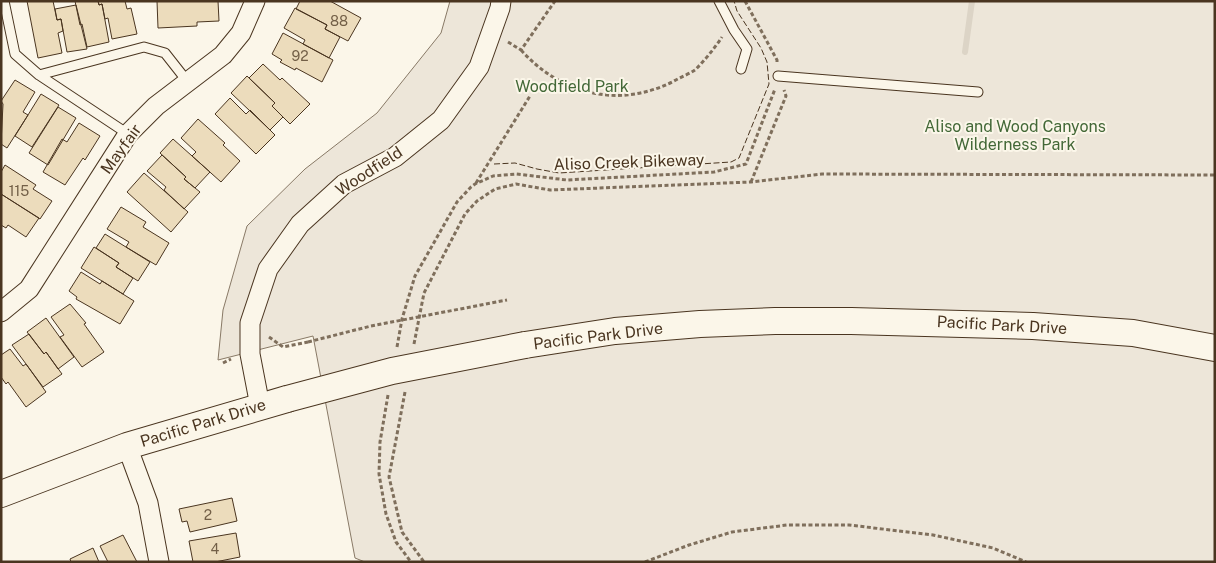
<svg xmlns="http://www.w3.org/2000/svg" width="1216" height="563" viewBox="0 0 1216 563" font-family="'Public Sans',sans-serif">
<rect width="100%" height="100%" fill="#fbf6e9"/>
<path fill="#ede6d9" stroke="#887966" d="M450,1H1215V562H365L355,558L313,336L218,360L223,310L247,226L305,169L377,113L441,33Z"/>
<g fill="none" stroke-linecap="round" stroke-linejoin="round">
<path stroke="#dcd4c6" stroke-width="6" d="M965,52L972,1"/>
</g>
<path fill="#ecdcbc" stroke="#4a3520" d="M27,1H53L57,20L61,19L63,31L58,33L62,53L38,58Z
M75,1H98L99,5L102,4L109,42L87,47L82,24L80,25Z
M98,1H125L127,9L131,8L137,34L112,39L108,18L105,19L102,4L99,5Z
M157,1H218L219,21L197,22V26L158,28Z
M300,1H330L361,18L348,41L325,29L327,25L296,9Z
M76,5L87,49L67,52L61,19L57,20L55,9Z
M295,8L327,25L325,29L340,37L329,58L303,44L305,40L284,28Z
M283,33L333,60L322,82L296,68L295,70L280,62L282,60L272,54Z
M263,64L280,80L282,78L310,104L290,124L272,106L275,103L249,78Z
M247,76L275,103L272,106L283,117L270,130L231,93Z
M15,80L35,92L23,112L28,115L7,148L1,144L3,104L1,101Z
M41,94L59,105L32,147L15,136Z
M230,98L246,114L250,110L275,135L256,154L215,114Z
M58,107L76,118L48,165L29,153Z
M198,119L225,143L223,145L240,161L221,182L192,156L196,152L181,138Z
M79,123L100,136L85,160L83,158L65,185L43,172L62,139L67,142Z
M173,139L210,172L195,188L184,179L186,177L160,153Z
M162,155L186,177L184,179L200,192L184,209L164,190L166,187L147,171Z
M5,165L36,185L33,189L52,201L40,219L1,194V172Z
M144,173L188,212L171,232L127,192Z
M1,194L39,218L26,237L8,225L6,228L1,225Z
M121,207L146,222L143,227L169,243L156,265L126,247L129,242L107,229Z
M105,234L150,262L138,281L116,267L119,263L96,248Z
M94,247L119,263L116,267L133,278L123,294L81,268Z
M81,272L100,284L102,281L134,301L120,324L76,299L77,297L69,291Z
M70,304L86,323L84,324L104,352L82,367L60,337L64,335L51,317Z
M46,318L74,357L58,369L46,352L44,354L27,332Z
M29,334L44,354L46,352L62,374L43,387L12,345Z
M10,349L23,366L26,364L46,392L26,407L8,382L6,384L1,377V355Z
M232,498L237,521L190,532L187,521L182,522L179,509Z
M236,533L240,557L215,562H193L189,541Z
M123,535L137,562H108L100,546Z
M93,548L99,562H71L70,559Z"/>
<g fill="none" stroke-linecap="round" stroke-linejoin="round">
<defs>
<path id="service" d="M4,1L15,54L39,75L128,134
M719,1L734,30L747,49L741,69
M39,75L144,47L165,53L187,81
M778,76L978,92"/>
<path id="minor" d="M1,312L29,289L128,134L156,106L223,55L241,33L255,1
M260,406L250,354V323L268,269L300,224L344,184L395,157L441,120L479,67L500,8L501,1
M127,446L148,503L159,562"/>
<path id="secondary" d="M525,345L615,331L700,324L775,321H851L1033,326L1133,333L1215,348
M1,494L127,446L287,399"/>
</defs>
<use href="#service" stroke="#4a3520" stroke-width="11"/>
<use href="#minor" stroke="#4a3520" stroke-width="21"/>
<use href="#secondary" stroke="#4a3520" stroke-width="28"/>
<path stroke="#7f6f5c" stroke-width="3" stroke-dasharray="4 2.5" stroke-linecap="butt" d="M745,1L777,60V63
M508,42L521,50L555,1
M521,50C561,95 620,109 674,81C681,77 689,74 695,70C705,60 714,49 722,37
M751,182L786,96L784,90
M476,183L530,96
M269,337L283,347L308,342
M414,344L424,293L465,214L477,201L495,189L516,184L550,190L751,182L822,174L1215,175
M397,347L402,319L415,276L457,202L471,187L475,184L493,176L516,174L567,180L714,172L746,164L775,89
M223,363L231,359
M405,392L389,477L402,532L424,562
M388,395L380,442L379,474L386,514L396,542L411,562
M645,562L689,545L732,532L787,525H849L933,535L993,548L1026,562"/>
<use href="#service" stroke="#fbf6e9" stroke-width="9"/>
<use href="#minor" stroke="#fbf6e9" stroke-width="19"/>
<use href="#secondary" stroke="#fbf6e9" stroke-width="26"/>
<defs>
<path id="secondary-bridge" d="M287,399L392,371L525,345"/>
</defs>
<use href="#secondary-bridge" stroke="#4a3520" stroke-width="28" stroke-linecap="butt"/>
<path stroke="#7f6f5c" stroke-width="3" stroke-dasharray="4 2.5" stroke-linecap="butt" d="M308,342L371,326L507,300"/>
<use href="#secondary-bridge" stroke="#fbf6e9" stroke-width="26"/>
<path stroke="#4a3520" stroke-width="1" stroke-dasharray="6 2.5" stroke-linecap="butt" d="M494,164L515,163L537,169L559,173L731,162L739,158L769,84L767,62L761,48L737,11L734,1"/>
</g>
<g text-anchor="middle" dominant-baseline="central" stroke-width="4" stroke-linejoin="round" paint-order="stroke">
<g font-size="14" fill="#725f47">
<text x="339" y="21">88</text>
<text x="300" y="56">92</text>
<text x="19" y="191">115</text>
<text x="208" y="515">2</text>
<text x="215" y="549">4</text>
</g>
<g font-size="16" fill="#436837" stroke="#fbf6e9">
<text x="572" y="86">Woodfield Park</text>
<text x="1015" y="126">Aliso and Wood Canyons<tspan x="1015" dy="18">Wilderness Park</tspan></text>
</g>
<g font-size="16" fill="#4a3520" stroke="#fbf6e9">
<text transform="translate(121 149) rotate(-54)">Mayfair</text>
<text transform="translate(629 162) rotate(-2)">Aliso Creek Bikeway</text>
<text transform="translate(369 171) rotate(-33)">Woodfield</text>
<text transform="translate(1002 325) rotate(3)">Pacific Park Drive</text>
<text transform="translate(598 336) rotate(-7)">Pacific Park Drive</text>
<text transform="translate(203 423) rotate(-17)">Pacific Park Drive</text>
</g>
</g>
<rect width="1216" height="563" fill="none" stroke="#4a3520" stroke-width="5"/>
</svg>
